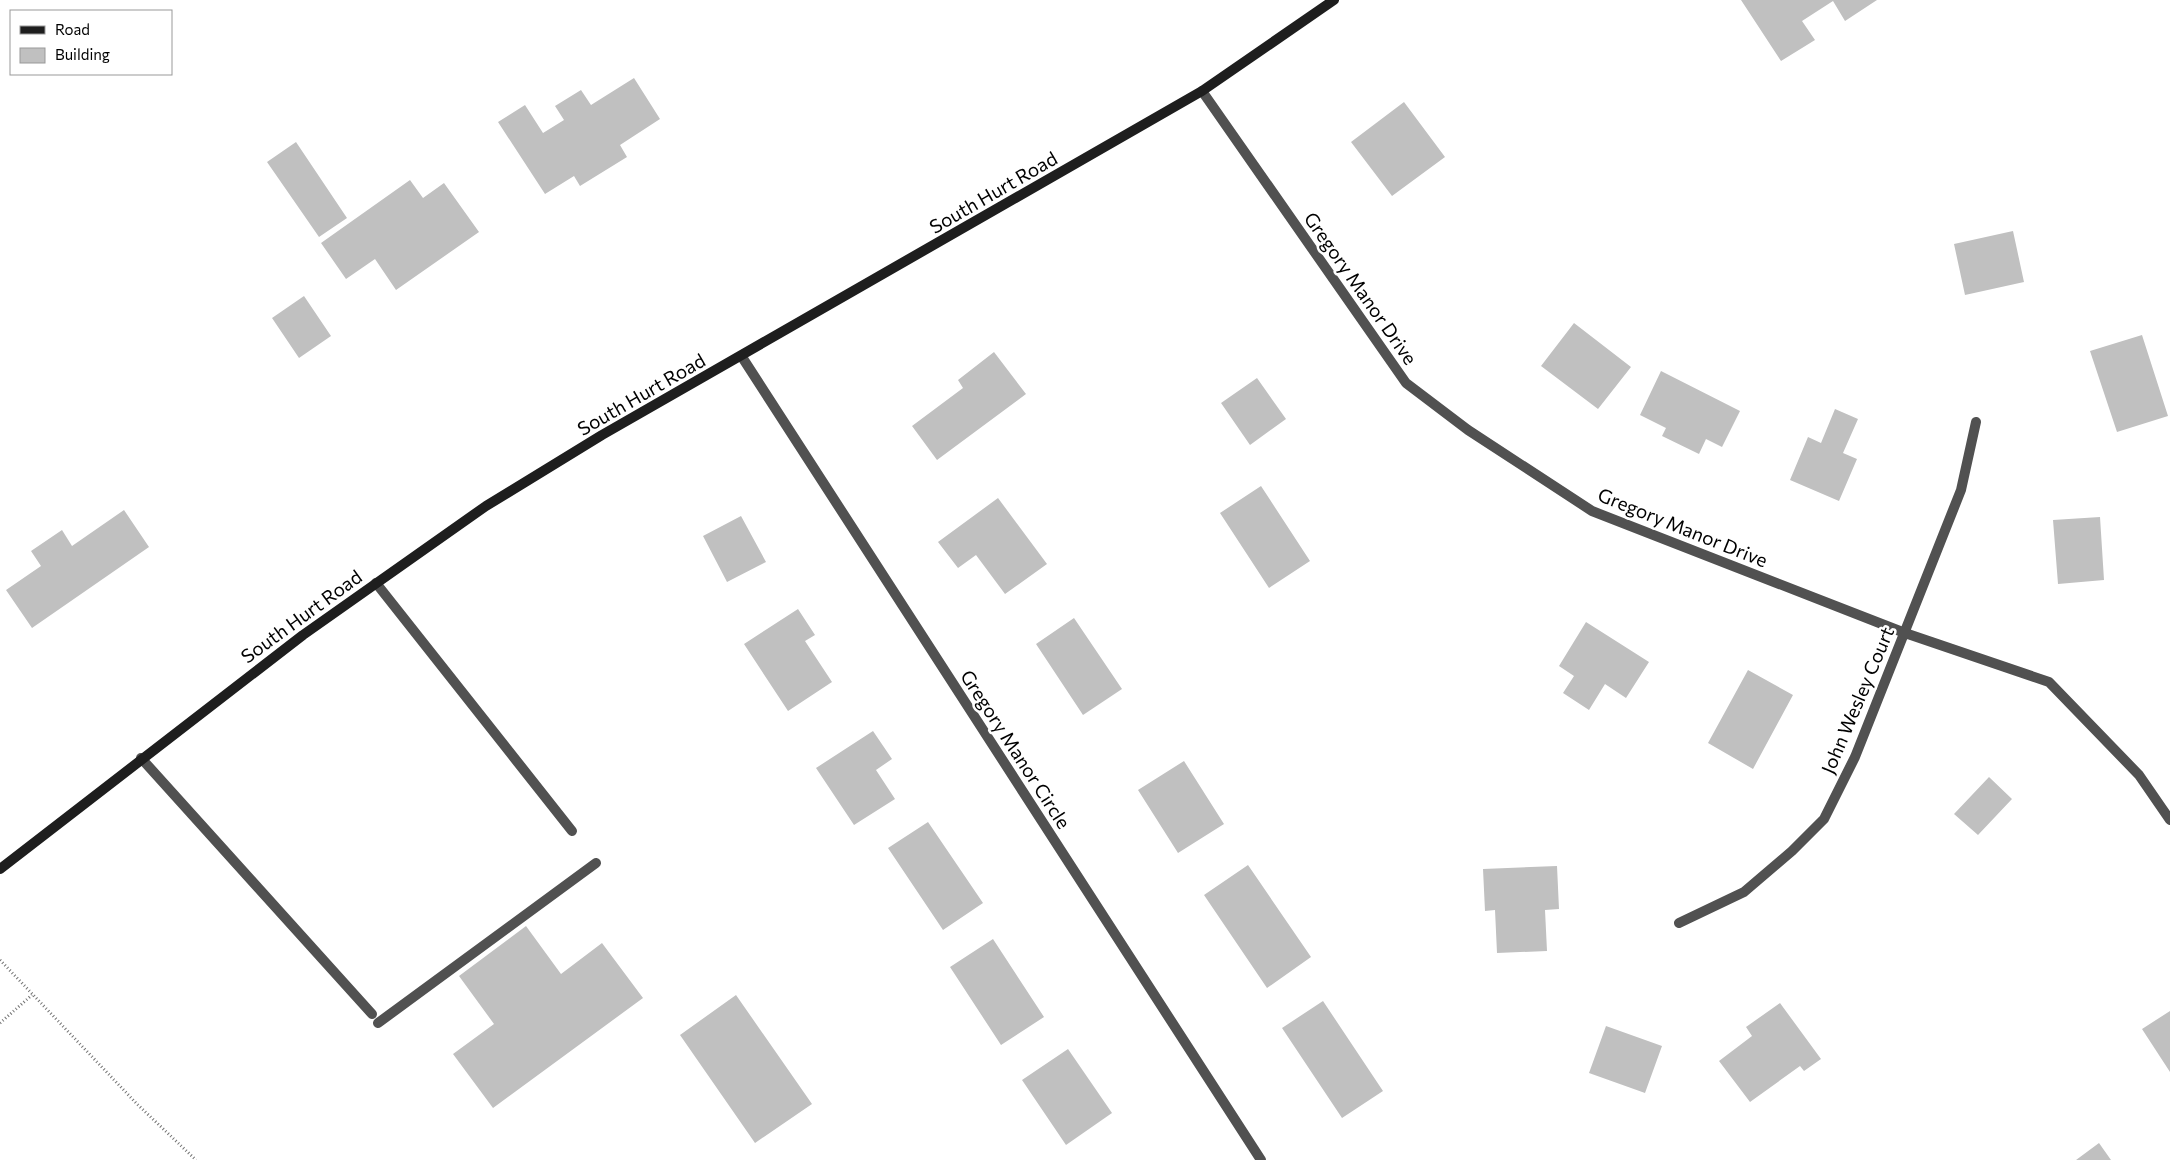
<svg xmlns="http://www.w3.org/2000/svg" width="2170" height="1160" viewBox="0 0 2170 1160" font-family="Commissioner,sans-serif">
<rect width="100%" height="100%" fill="#fff"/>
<path fill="#c0c0c0" d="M1741,0H1877L1845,21L1833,1L1802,21L1815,40L1781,61Z
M634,78L660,119L620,145L627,157L580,186L574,176L545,194L498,122L525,105L543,133L564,120L555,106L581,90L591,105Z
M1404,102L1445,157L1392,196L1351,142Z
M296,142L347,218L319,237L267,162Z
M410,180L423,198L444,183L479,232L396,290L375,259L346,279L321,243Z
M2013,231L2024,282L1965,295L1954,244Z
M304,296L331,336L299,358L272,318Z
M1574,323L1631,367L1598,409L1541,366Z
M2142,335L2168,416L2117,432L2090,351Z
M994,352L1026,394L937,460L912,426L963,388L958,380Z
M1661,371L1740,411L1722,447L1706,439L1699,454L1662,436L1666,428L1640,415Z
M1257,378L1286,419L1250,445L1221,403Z
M1835,409L1858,419L1843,453L1857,459L1839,501L1790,480L1808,437L1821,443Z
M1261,486L1310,561L1269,588L1220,513Z
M998,498L1047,564L1005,594L976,555L958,568L938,542Z
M124,510L149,547L32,628L6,590L41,566L31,551L62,530L72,546Z
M741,516L766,562L727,582L703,536Z
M2100,517L2104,580L2058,584L2053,520Z
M798,609L815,635L805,641L832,682L788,711L744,644Z
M1074,618L1122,689L1083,715L1036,644Z
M1586,622L1649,662L1626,698L1605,684L1589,710L1563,693L1574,676L1559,666Z
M1748,670L1793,695L1753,769L1708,743Z
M873,731L892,759L876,770L895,799L854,825L816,768Z
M1184,761L1224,824L1178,853L1138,790Z
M1989,777L2012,799L1978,835L1954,814Z
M928,822L983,903L943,930L888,848Z
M1248,865L1311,957L1267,988L1204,895Z
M1557,866L1559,909L1545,910L1547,951L1497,953L1495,910L1485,911L1483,869Z
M526,926L561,974L602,943L643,998L493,1108L453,1054L494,1024L459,976Z
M993,939L1044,1017L1001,1045L950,967Z
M736,995L812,1104L755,1143L680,1035Z
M1323,1001L1383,1091L1342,1118L1282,1028Z
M1780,1003L1821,1059L1804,1071L1800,1066L1750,1102L1719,1061L1752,1036L1746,1027Z
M2170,1011V1072L2142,1029Z
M1606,1026L1662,1046L1645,1093L1589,1073Z
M1068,1049L1112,1113L1066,1145L1022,1080Z
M2099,1143L2111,1160H2076Z"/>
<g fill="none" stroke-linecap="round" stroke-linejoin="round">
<path stroke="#737373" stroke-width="3" stroke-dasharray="1 2.5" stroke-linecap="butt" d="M0,960L137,1104L196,1160
M0,1023L32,995"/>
<path stroke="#515151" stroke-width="10" d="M376,583L572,831
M141,758L372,1014
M378,1023L596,863"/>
<path stroke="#515151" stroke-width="10" d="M1202,91L1406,383L1468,430L1592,511L1905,633L2049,682L2139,775L2170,820
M742,357L1261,1160
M1679,923L1744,892L1792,851L1824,819L1855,757L1961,490L1976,422"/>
<path stroke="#1e1e1e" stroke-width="10" d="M0,869L303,635L486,506L602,435L1202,91L1334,0"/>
</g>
<g text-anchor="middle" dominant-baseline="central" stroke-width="5" stroke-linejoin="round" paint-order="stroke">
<g font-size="19" fill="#000" stroke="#fff">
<text transform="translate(993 192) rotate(-30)">South Hurt Road</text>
<text transform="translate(1361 288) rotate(55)">Gregory Manor Drive</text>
<text transform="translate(641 394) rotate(-30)">South Hurt Road</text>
<text transform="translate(1683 527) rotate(22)">Gregory Manor Drive</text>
<text transform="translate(301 616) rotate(-36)">South Hurt Road</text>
<text transform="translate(1857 700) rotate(-67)">John Wesley Court</text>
<text transform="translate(1016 749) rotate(57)">Gregory Manor Circle</text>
</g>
</g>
<rect x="10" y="10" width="162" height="65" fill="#ffffff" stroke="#999999"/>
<rect x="20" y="26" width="25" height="8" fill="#1e1e1e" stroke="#999999"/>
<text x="55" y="35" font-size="15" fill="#000000">Road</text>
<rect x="20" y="48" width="25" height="15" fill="#c0c0c0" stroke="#999999"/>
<text x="55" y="60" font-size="15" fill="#000000">Building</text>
</svg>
